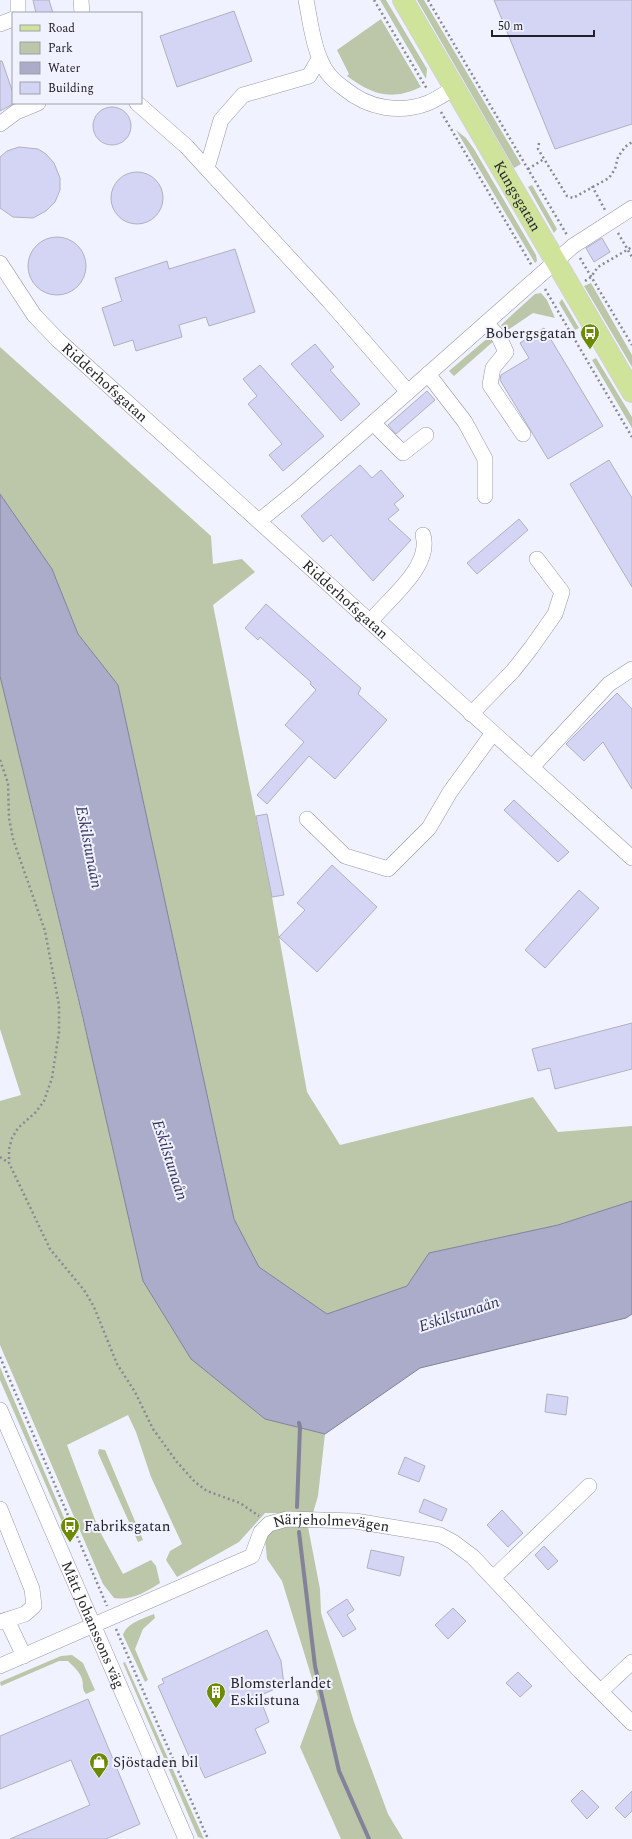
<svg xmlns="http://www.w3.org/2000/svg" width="632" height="1839" viewBox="0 0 632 1839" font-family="Spectral,serif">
<rect width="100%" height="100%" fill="#f1f2ff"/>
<path fill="#bcc6a9" d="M380,0H386L427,69L426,79Z
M417,0H424L521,164L514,168Z
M381,19L421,87C391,101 373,95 347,76L349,74L337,50Z
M456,130L466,138L474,149L536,255L537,261L535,263Z
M532,185L557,229L554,233L528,187Z
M591,283L632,355V367L584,286Z
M541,293L547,300L555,318L533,313L505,332L501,325L535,294Z
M562,299L579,328L575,330L559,303Z
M490,336L495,340L454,376L449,371Z
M0,347L211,536L213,564L242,559L255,572L213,605L272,897L307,1092L340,1145L533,1097L558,1132L632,1126V1201L558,1225L429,1253L407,1286L327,1314L259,1267L234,1220L118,685L78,634L52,569L0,494Z
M596,358L632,417V428L592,360Z
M0,676L92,1057L143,1281L191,1359L265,1419L325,1434L318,1496L313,1513H265L239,1542L177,1577L166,1560L170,1551L182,1544L151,1477L136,1432L128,1415L67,1445L99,1530L123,1574L151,1560L156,1566L160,1583C146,1592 131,1601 114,1598L103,1584L0,1345V1101L21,1095L0,1029Z
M0,1367L73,1539L62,1522L0,1380Z
M99,1449L105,1450L143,1540L138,1542L98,1453Z
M284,1525L308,1527L320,1589L321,1613L354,1722L388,1814L403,1839H341L300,1747L318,1698L282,1581L267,1559L265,1539L272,1528Z
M154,1614L155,1618L143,1629L135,1649L148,1680L145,1682L123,1635C127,1623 142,1619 154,1614Z
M72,1655L83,1663L95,1690L86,1694C81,1688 84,1685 82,1679C80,1672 73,1666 68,1661H59L1,1686L0,1682L61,1656Z
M125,1662L204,1839L198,1837L188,1814L123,1663Z"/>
<path fill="#ababca" stroke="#828299" d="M0,494L52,569L78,634L118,685L234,1219L259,1267L327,1314L407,1286L429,1253L558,1225L632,1201V1314L626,1318L420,1368L325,1434L265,1419L191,1359L143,1281L83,1018L0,676Z"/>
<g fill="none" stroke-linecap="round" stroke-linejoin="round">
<path stroke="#828299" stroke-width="4" d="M297,1507L300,1427L299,1423
M299,1532L315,1666L339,1771L369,1839"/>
</g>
<path fill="#d4d5f5" stroke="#b0b0c0" d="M33,0H49L53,13H36Z
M494,0H632V124L555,149Z
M234,11L252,61L177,87L160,36Z
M0,61H2L13,93V104L0,111Z
M93 126a19 19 0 1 1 38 0a19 19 0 1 1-38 0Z
M19,147L38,149L46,154L54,163L60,178V190L55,202L46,211L33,218L13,217L0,208V157L7,151Z
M111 198a26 26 0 1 1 52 0a26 26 0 1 1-52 0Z
M28 266a29 29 0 1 1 58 0a29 29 0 1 1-58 0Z
M602,238L610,252L594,262L586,248Z
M235,249L255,312L209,326L206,317L179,325L182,337L136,351L133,340L114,346L102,308L122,301L115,278L167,261L169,269Z
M544,328L603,426L548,459L500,380L501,375L529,358L520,343Z
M315,344L334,367L330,370L360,404L341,421L291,364Z
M260,365L324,436L283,471L269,455L282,444L248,404L257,396L243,379Z
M427,391L435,400L396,434L388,425Z
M609,460L632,498V587L570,484Z
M360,465L372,478L381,470L404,496L394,504L399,510L388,519L411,540L373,581L331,535L323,542L301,516Z
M519,519L528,530L477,574L467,563Z
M266,604L361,688L358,694L387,720L335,779L309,756L267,804L257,795L304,742L285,725L316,690L310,684L311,682L260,637L258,640L245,628Z
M617,693L632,709V789L603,742L584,761L566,744Z
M514,800L569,852L558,862L504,810Z
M267,814L284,895L272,897L256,816Z
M332,865L377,907L317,972L279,937L305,910L297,903Z
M579,890L599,908L545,968L525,950Z
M632,1023V1069L555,1089L550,1068L538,1071L532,1049Z
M547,1394L568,1397L566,1415L545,1412Z
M405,1457L425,1466L419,1482L398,1474Z
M424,1499L447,1509L442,1521L419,1512Z
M502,1510L523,1533L508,1547L487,1525Z
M544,1546L558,1561L548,1570L535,1555Z
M371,1550L404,1557L400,1576L367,1568Z
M347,1599L354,1610L347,1615L356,1629L343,1637L327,1612Z
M453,1608L466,1621L448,1639L435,1625Z
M267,1630L281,1661L284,1685L259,1696L269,1722L255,1729L266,1753L205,1778L196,1759L191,1761L158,1686L164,1683L162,1679Z
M518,1672L532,1686L520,1697L506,1683Z
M88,1699L140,1824L106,1839H10L90,1805L71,1760L0,1789V1736Z
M582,1790L599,1807L587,1819L571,1801Z
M632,1791V1811L625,1818L615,1808Z"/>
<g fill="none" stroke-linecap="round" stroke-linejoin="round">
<defs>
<g id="minor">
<path d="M81,0L82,13"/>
<path d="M306,0C310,19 312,41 320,59C325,73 334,81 345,89C368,108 399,114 428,103C437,99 446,93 454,88"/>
<path d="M18,13V0"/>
<path d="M0,24L13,19"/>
<path d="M137,103L186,146L329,301L408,392"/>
<path d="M0,124L16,112L38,103"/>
<path d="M207,168L221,120L243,95L309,76L319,59"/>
<path id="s1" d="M0,263L34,315L58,340L632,858"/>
<path d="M486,323L499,337L506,352L493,368L490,385L523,434"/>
<path d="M428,374L465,422L485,459V496"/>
<path d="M373,423L403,453L426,435"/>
<path d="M259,521L296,491L573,246L632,208"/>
<path d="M370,622C388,599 432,567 423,535"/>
<path d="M471,714L513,671L531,648L555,614L562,592L537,559"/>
<path d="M532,767L609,684L632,669"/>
<path d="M307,819L345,856L388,869L429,828L450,792L493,733"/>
<path id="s2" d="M0,1410L186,1839"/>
<path d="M0,1509L32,1589L34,1606L25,1614L0,1622"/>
<path d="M493,1578L589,1486"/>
<path d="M7,1620L24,1656"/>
<path id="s3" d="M0,1666L252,1556L261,1532L269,1524L287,1519L355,1521L440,1535L453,1542L473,1557L581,1672L632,1723"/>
<path d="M601,1691L632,1662"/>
</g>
<g id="major">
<path id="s4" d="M403,0L632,392"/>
</g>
</defs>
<use href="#minor" stroke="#9798a6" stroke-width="16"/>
<use href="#major" stroke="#d3d3d4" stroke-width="22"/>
<path stroke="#898a93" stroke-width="2.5" stroke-dasharray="2 3" stroke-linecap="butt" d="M374,0L427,89
M428,0L567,235
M441,112L532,266
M539,143L538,149L567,196L573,198L609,178L615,169L618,157L625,147L632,142
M528,169L544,159
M592,186L605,210
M618,233L632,257
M580,258L632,345
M585,281L591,277L598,267L632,247
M545,289L632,437
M0,760L8,783L9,818L13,839L45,931L59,1005V1032L52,1078L44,1101L36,1112L18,1128L12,1138L9,1149V1163L50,1249L84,1290L94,1307L117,1364L135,1392L153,1429L177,1462L195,1482L207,1491L240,1503L259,1516
M0,1157L9,1163
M0,1357L107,1606
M116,1629L208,1839"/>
<use href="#minor" stroke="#fff" stroke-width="15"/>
<use href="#major" stroke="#cfe39b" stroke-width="20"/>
</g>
<defs>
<symbol id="bus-pin" viewBox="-11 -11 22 30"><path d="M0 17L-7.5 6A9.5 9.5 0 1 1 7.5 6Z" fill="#6d8a03" stroke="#f1f2ff"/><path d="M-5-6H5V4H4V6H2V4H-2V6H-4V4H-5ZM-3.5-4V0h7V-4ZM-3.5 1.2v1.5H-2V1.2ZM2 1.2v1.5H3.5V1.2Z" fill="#fff"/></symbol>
<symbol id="building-pin" viewBox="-11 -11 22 30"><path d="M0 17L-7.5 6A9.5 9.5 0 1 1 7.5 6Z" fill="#6d8a03" stroke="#f1f2ff"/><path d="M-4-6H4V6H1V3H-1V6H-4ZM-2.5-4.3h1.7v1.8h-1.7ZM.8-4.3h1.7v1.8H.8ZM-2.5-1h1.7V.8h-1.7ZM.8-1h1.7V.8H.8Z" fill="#fff"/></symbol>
<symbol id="shop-pin" viewBox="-11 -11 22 30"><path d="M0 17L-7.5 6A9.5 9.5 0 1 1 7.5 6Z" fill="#6d8a03" stroke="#f1f2ff"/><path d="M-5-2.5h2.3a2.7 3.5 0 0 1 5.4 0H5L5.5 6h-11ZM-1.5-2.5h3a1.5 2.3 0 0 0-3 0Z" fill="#fff"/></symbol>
</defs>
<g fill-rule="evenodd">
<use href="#bus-pin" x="579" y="322" width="22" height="30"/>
<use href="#bus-pin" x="59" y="1515" width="22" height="30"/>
<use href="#building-pin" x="205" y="1681" width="22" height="30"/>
<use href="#shop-pin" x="88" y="1751" width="22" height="30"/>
</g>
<g text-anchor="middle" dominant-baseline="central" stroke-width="4" stroke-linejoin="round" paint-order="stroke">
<g font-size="15" fill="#212227" stroke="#f1f2ff">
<text stroke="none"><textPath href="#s4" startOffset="227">Kungsgatan</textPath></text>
<text stroke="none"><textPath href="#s1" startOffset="160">Ridderhofsgatan</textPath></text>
<text stroke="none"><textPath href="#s1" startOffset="484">Ridderhofsgatan</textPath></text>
<text stroke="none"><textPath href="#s3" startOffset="375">Närjeholmevägen</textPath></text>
<text stroke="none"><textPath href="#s2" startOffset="234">Mått Johanssons väg</textPath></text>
</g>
<g font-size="15" fill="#212227" stroke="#f1f2ff" text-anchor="start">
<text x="576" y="333" text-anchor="end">Bobergsgatan</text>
<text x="84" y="1526">Fabriksgatan</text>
<text x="230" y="1683">Blomsterlandet<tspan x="230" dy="17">Eskilstuna</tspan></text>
<text x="113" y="1762">Sjöstaden bil</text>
</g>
<g font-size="16" font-style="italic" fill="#322f59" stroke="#f1f2ff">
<text transform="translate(89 847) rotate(79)">Eskilstunaån</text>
<text transform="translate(170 1160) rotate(72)">Eskilstunaån</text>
<text transform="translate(459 1314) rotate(-18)">Eskilstunaån</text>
</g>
</g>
<rect x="12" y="12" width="130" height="92" fill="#f1f2ff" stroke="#9e9fa9"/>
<rect x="20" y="25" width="20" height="6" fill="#cfe39b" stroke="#9e9fa9"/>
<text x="48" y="32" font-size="12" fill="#212227">Road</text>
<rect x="20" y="42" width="20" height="12" fill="#bcc6a9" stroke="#9e9fa9"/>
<text x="48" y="52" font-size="12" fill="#212227">Park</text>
<rect x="20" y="62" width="20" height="12" fill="#ababca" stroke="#9e9fa9"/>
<text x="48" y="72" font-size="12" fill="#212227">Water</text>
<rect x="20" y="82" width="20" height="12" fill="#d4d5f5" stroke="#9e9fa9"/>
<text x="48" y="92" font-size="12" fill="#212227">Building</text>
<path d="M492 30v6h102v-6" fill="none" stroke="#212227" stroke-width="2"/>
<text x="498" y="30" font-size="12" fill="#212227" stroke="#f1f2ff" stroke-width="3" paint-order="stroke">50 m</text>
</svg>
